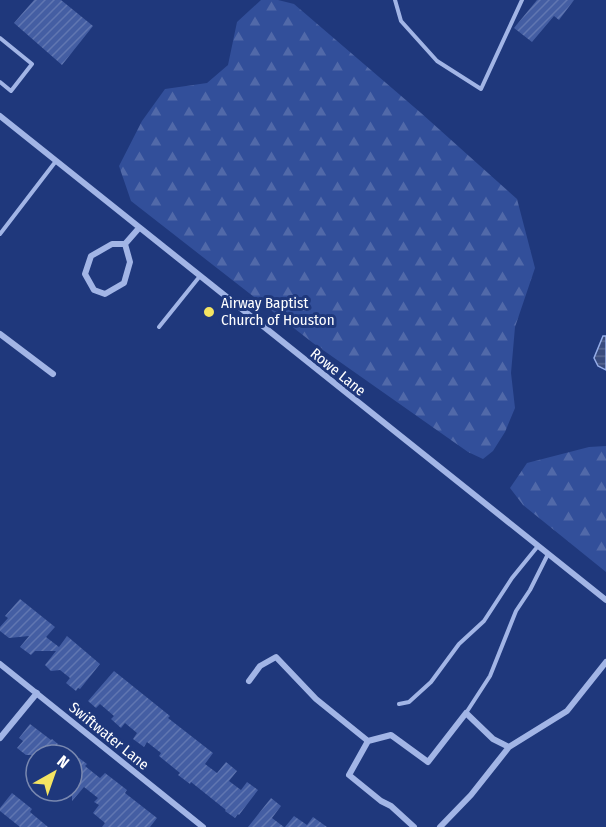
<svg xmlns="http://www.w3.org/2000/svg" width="606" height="827" viewBox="0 0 606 827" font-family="'Fira Sans Condensed',sans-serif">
<defs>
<pattern id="forest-firs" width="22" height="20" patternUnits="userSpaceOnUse" patternTransform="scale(1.5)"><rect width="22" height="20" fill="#324f9a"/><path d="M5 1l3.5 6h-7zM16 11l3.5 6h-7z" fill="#5169a9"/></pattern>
<pattern id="water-rules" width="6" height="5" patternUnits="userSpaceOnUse" patternTransform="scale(1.5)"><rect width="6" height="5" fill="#394b7e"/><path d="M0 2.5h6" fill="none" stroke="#576691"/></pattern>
<pattern id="building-hatch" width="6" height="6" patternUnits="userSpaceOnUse" patternTransform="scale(1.5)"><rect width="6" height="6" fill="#445ea3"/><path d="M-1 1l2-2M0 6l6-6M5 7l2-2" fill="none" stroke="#6076b1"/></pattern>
</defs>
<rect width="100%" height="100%" fill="#1f387c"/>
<path fill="url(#forest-firs)" d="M261,0H278L294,4L421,113L517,199L535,268L515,327L511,373L515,408L505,432L493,451L483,459L468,452L313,343L131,201L119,166L142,121L165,89L207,83L228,65L237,22Z
M606,446V572L523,505L510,488L527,463L589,447Z"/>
<path fill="url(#water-rules)" stroke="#95ade8" stroke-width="1.5" d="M603,336H606V370L598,366L594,358Z"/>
<path fill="url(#building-hatch)" d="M34,0H61L93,26L62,65L14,23Z
M537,0H574L559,20L554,16L532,42L514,28Z
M20,599L55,627L46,637L59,647L67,636L100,664L80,689L78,688L76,691L66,683L70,678L60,670L51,671L45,665L56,651H35L31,655L20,647L29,636L9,638L0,631V627L8,618L5,616Z
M114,671L170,716L168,718L213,753L205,764L217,773L226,762L237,771L229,781L241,790L247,782L258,790L239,815L238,814L235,818L225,811L226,810L191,782L190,784L178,775L180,773L159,756L161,753L147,742L144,747L133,739L137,733L125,723L121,728L111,719L114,716L100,704L96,708L88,701Z
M30,724L51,740L52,739L58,744L54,749L61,755H26L17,748L23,741L19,738Z
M79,758L87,764L85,766L100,778L105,773L127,790L125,793L157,818L150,827H102L105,823L93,813L99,805L94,802L98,798L84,787L72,801V767Z
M12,793L32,809L30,812L48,827H20L0,811V808Z
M271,798L281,806L272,818L284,827H248Z
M294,816L307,825L313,817L327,827H285Z"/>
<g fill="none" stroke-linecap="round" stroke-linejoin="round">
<path stroke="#a2b5e6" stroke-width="4" d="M395,0L401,21L437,61L481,89L522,0
M0,38L32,64L11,91L0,82
M0,234L56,161
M159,327L200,276
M399,704L409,702L431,682L459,644L484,621L512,578L538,546
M466,713L490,676L516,611L530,590L548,554"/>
<path stroke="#a2b5e6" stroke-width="6" d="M0,116L606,600
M112,244H125L130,262L124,283L105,294L94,290L85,274L91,256Z
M125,244L139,228
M0,334L53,374
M0,664L203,827
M249,681L260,666L276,657L316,699L368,741L391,735L428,762L466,713L493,739L509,747
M0,738L37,693
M368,741L349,775L381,801L391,806L414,827
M440,827L471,795L509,747L567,711L606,662"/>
</g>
<circle fill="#f4e462" stroke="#1f387c" stroke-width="2" cx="209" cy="312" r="6"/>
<g text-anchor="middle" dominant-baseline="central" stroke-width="6" stroke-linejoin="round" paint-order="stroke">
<g font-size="15" fill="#fff" stroke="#1f387c" text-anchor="start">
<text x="221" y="303">Airway Baptist<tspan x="221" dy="17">Church of Houston</tspan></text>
</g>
<g font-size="15" fill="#fff" stroke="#1f387c">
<text transform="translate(338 372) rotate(39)">Rowe Lane</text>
<text transform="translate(109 736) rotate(39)">Swiftwater Lane</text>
</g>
</g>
<g transform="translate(54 773) rotate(40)"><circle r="28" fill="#1f387c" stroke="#7988b0" stroke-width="1.5"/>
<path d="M0-4.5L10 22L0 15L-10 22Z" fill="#f4e462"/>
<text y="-9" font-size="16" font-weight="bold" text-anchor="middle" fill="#ffffff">N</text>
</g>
</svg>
